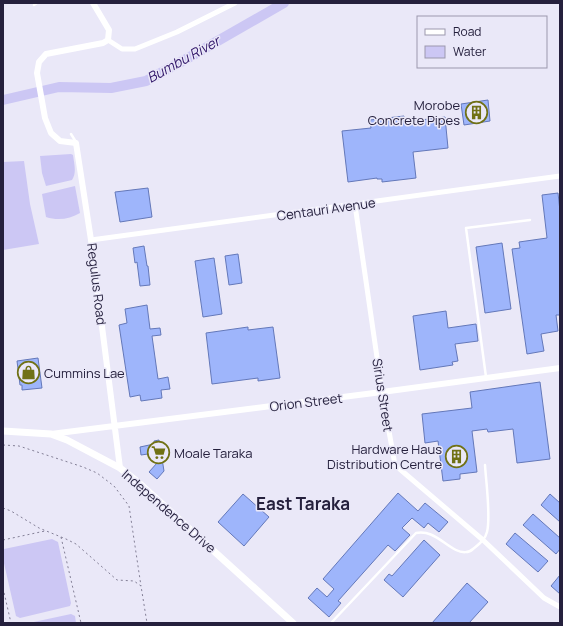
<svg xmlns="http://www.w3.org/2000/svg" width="563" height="626" viewBox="0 0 563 626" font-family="Manrope,sans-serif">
<rect width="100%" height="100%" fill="#eae8f8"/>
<path fill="#ccc7f4" d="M71,154L73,155C74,163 77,173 72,180L46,186L42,173L40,156Z
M24,161L30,204L39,244L3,250V162Z
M75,186L80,213C70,219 58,221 46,217L42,194Z
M52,539L58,542L71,603L70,606L20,618L16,616L3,559L4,549Z
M71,614L75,616L76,623H29Z"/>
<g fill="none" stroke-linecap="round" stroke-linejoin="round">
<path stroke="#ccc7f4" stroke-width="10" d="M3,100L59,87L111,88L146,81L188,58L284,3"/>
</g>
<path fill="#9eb5fb" stroke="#6478b9" d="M488,100L490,121L464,125L461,104Z
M404,116V122L445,117L448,148L413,152L416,178L382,182V179H377V178L348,182L342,131L371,128L370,120Z
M148,188L152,217L120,222L115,192Z
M558,193L560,211V315H556L558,331L541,334L544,351L527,354L512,249L520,248L519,242L547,238L542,195Z
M502,243L511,309L485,313L476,247Z
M144,246L147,266H148L150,285L140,286L137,262L135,263L133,248Z
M238,254L242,283L229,285L225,256Z
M214,258L222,314L203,317L195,261Z
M147,305L150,329L160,328L161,335L152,336L158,379L168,377L170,389L161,390L162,398L141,401L140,395L130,397L119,325L127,323L125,309Z
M446,311L448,328L476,324L478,341L455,344L458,361L452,362L453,365L420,370L413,316Z
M248,327V330L273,327L280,378L258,381V378L212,384L206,333Z
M38,358L42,388L22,390V385H20L17,361Z
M540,382L550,459L517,463L513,429L488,432L487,429L472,431L477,472L460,474V479L443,481L438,441L425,443L422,414L472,408L470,392Z
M159,440L164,471L157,479L149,472L157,463L155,453L141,455L140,447L154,444V441Z
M398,493L418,511L425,503L448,522L439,532L428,523L424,528L412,518L402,528L410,535L395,551L388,545L338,601L341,603L329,617L308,598L317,588L327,597L334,589L323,579Z
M243,494L269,517L244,546L218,522Z
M550,494L560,503V522L541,505Z
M533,514L560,538V549L556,554L523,525Z
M515,533L548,561L538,572L506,544Z
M424,540L440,555L403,597L384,580L389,574L392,576Z
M560,575V594L551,586Z
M467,583L488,602L469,623H432Z"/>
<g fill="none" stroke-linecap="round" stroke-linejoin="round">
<path stroke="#837f96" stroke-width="1" stroke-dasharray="2 3" stroke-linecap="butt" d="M3,445L19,446L83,467L97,473L114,486L129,506L141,586
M3,508L11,511L39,528L66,539L76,544L117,580L134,581L141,586L147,623
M61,537L81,623
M3,540L45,531
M3,588L11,623"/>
<path stroke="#fff" stroke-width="2.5" d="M34,5L37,3
M71,134L76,142
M486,377L466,228L530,220
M331,623L416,533C433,530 442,543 456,550C462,553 469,553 473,549C479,544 485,540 487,532C491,517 486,482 485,465"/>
<path stroke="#fff" stroke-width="5" d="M108,40L122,49H135L177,32L235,3
M355,205L382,392L395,465L483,540L544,598L560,607
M91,240L560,176"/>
<path stroke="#fff" stroke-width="6" d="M93,3L109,30L108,40L103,43L46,54L39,62L37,73L45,118L51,133L60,141L76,143L91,240L120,468
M51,434L382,392L560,368"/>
<path stroke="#fff" stroke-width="7" d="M3,431L51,434L67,440L120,468L139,483L293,623"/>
</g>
<defs>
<symbol id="building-ring" viewBox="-11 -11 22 22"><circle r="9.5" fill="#eae8f8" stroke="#707115" stroke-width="1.5"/><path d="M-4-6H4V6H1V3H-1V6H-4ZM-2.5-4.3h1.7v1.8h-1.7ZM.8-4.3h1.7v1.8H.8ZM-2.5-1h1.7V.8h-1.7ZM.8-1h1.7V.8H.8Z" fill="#707115"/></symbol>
<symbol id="shop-ring" viewBox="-11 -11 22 22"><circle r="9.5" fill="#eae8f8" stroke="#707115" stroke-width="1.5"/><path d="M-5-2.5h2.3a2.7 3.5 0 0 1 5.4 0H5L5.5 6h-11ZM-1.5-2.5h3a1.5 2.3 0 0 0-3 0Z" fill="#707115"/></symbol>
<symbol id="supermarket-ring" viewBox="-11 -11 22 22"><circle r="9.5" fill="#eae8f8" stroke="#707115" stroke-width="1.5"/><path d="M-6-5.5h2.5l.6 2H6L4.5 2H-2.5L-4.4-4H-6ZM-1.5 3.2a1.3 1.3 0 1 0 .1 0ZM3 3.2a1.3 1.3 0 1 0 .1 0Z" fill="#707115"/></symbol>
</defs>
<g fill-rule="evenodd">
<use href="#building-ring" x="464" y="100" width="25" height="25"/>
<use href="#shop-ring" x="16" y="360" width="25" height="25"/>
<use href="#supermarket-ring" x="146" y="440" width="25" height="25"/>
<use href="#building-ring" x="444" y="444" width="25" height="25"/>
</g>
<g text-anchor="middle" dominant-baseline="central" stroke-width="3" stroke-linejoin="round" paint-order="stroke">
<g font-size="13" fill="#25203d" stroke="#eae8f8" text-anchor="end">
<text x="460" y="105">Morobe<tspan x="460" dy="15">Concrete Pipes</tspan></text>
<text x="44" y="373" text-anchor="start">Cummins Lae</text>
<text x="442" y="449">Hardware Haus<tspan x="442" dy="15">Distribution Centre</tspan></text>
<text x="174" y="453" text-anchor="start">Moale Taraka</text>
</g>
<g font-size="13" fill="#25203d" stroke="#eae8f8">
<text transform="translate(326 209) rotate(-8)">Centauri Avenue</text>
<text transform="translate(97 284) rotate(83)">Regulus Road</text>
<text transform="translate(383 395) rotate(81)">Sirius Street</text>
<text transform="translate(306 402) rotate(-7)">Orion Street</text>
<text transform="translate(169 511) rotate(41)">Independence Drive</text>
</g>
<g font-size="14" font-style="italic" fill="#2f1468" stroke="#eae8f8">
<text transform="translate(183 59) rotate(-29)">Bumbu River</text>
</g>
<g font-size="17" font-weight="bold" fill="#25203d" stroke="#eae8f8">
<text x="303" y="503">East Taraka</text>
</g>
</g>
<rect width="563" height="626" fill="none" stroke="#25203d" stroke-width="8"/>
<rect x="417" y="16" width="130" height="52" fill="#eae8f8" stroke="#9b98ad"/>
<rect x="425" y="29" width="20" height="6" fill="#ffffff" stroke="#9b98ad"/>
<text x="453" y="36" font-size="12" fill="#25203d">Road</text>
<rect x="425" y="46" width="20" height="12" fill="#ccc7f4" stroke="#9b98ad"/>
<text x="453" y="56" font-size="12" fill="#25203d">Water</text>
</svg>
